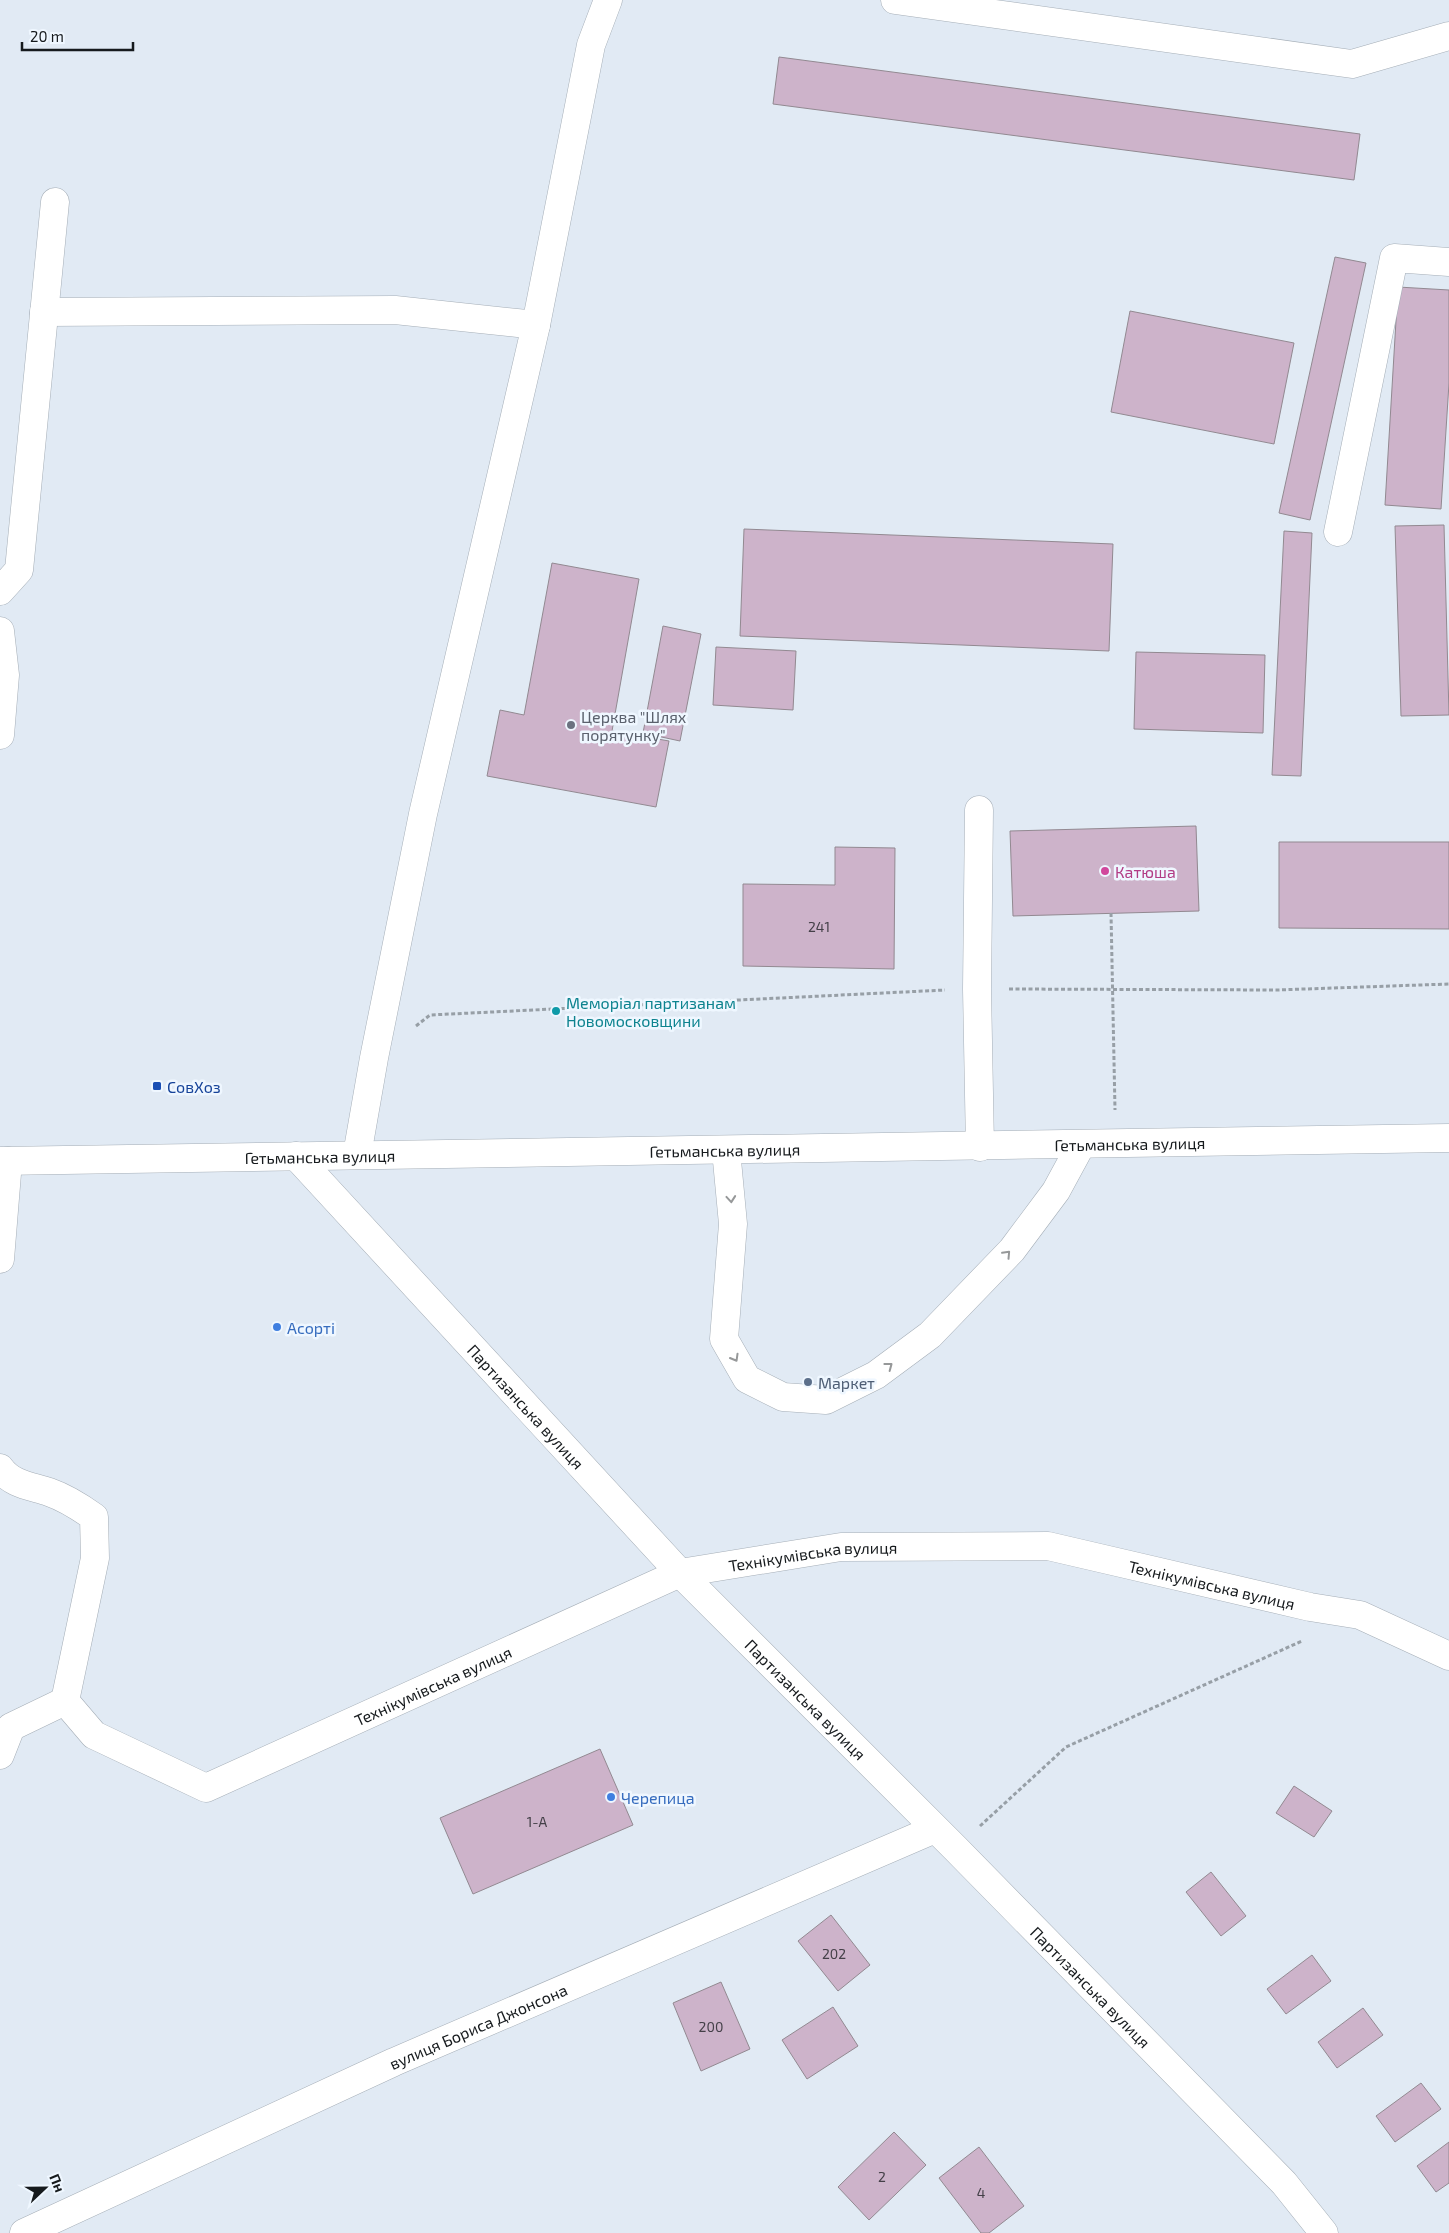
<svg xmlns="http://www.w3.org/2000/svg" width="1449" height="2233" viewBox="0 0 1449 2233" font-family="'Exo 2',sans-serif">
<rect width="100%" height="100%" fill="#e1eaf4"/>
<path fill="#cdb3ca" stroke="#928991" d="M779,57L1360,134L1354,180L773,104Z
M1335,257L1366,263L1310,520L1279,513Z
M1398,287L1449,290V383L1441,509L1385,505Z
M1130,311L1294,343L1274,444L1111,412Z
M1444,525L1449,715L1401,716L1395,526Z
M744,529L1113,544L1109,651L740,636Z
M1284,531L1312,533L1301,776L1272,775Z
M552,563L639,579L612,731L669,741L656,807L487,776L500,710L524,715Z
M663,626L701,634L680,741L643,733Z
M716,647L796,651L793,710L713,705Z
M1136,652L1265,655L1263,733L1134,729Z
M1196,826L1199,911L1013,916L1010,831Z
M1279,842H1449V929L1279,928Z
M835,847L895,848L894,969L743,966V884L835,885Z
M600,1749L633,1825L473,1894L440,1818Z
M1294,1786L1332,1811L1314,1837L1276,1813Z
M1211,1872L1246,1916L1221,1936L1186,1892Z
M831,1915L870,1965L838,1991L798,1941Z
M1312,1955L1331,1981L1286,2014L1267,1989Z
M721,1982L750,2049L701,2071L673,2003Z
M833,2007L858,2046L807,2079L782,2040Z
M1363,2008L1383,2035L1337,2068L1318,2042Z
M1421,2083L1441,2109L1395,2142L1376,2116Z
M894,2132L926,2165L869,2220L838,2187Z
M1449,2142V2183L1436,2192L1417,2166Z
M979,2147L1024,2206L989,2233H981L939,2178Z"/>
<g fill="none" stroke-linecap="round" stroke-linejoin="round">
<defs>
<g id="minor">
<path d="M895,0L1352,64L1449,36"/>
<path d="M44,312L395,310L536,325"/>
<path d="M1338,532L1394,258L1449,262"/>
<path d="M0,591L19,570L55,202"/>
<path d="M0,631L5,675L0,735"/>
<path d="M979,810L977,989L980,1147"/>
<path d="M726,1150L733,1224L724,1339L747,1379L783,1397L826,1400L876,1375L930,1335L1012,1250L1056,1191L1081,1145"/>
<path d="M357,1155L374,1058L423,814L536,325L591,45L608,0"/>
<path id="s1" d="M296,1156L680,1573L955,1848L1284,2183L1324,2233"/>
<path d="M0,1259L8,1161"/>
<path id="s2" d="M0,1468C12,1485 32,1486 49,1492C66,1498 80,1507 94,1517L95,1558L65,1701L94,1735L206,1788L680,1573L841,1547L1048,1546L1310,1607L1360,1615L1449,1656"/>
<path d="M0,1755L11,1727L65,1701"/>
<path id="s3" d="M24,2233L394,2062L935,1829"/>
</g>
<g id="highway">
<path id="s4" d="M0,1161L1449,1138"/>
</g>
</defs>
<use href="#minor" stroke="#a5aeb7" stroke-width="29"/>
<use href="#highway" stroke="#a5aeb7" stroke-width="29"/>
<path stroke="#979fa6" stroke-width="3" stroke-dasharray="4 2.5" stroke-linecap="butt" d="M1111,913L1115,1110
M1009,989L1276,990L1449,984
M416,1026L430,1015L945,990
M980,1826L1066,1747L1302,1641"/>
<use href="#minor" stroke="#fff" stroke-width="28"/>
<use href="#highway" stroke="#fff" stroke-width="28"/>
</g>
<defs><path id="oneway-chevron" d="M-2-3.5L2.5 0L-2 3.5" fill="none" stroke-width="1.6" stroke-linecap="round" stroke-linejoin="round" transform="scale(1.25)"/></defs>
<g stroke="#969899">
<use href="#oneway-chevron" transform="translate(731 1199) rotate(85)"/>
<use href="#oneway-chevron" transform="translate(1007 1254) rotate(-47)"/>
<use href="#oneway-chevron" transform="translate(735 1358) rotate(60)"/>
<use href="#oneway-chevron" transform="translate(889 1366) rotate(-37)"/>
</g>
<circle fill="#6b7280" stroke="#eff7ff" stroke-width="2" cx="571" cy="725" r="5"/>
<circle fill="#d1479c" stroke="#eff7ff" stroke-width="2" cx="1105" cy="871" r="5"/>
<circle fill="#0f9aa8" stroke="#eff7ff" stroke-width="2" cx="556" cy="1011" r="5"/>
<rect fill="#1a4fb4" stroke="#eff7ff" stroke-width="2" x="152" y="1081" width="10" height="10" rx="2.5"/>
<g fill="#3f7fe0" stroke="#eff7ff" stroke-width="2">
<circle cx="277" cy="1327" r="5"/>
<circle cx="611" cy="1797" r="5"/>
</g>
<circle fill="#5c6f8a" stroke="#eff7ff" stroke-width="2" cx="808" cy="1382" r="5"/>
<g text-anchor="middle" dominant-baseline="central" stroke-width="5" stroke-linejoin="round" paint-order="stroke">
<g font-size="14" fill="#444048">
<text x="819" y="926">241</text>
<text x="537" y="1821">1-А</text>
<text x="834" y="1953">202</text>
<text x="711" y="2026">200</text>
<text x="882" y="2176">2</text>
<text x="981" y="2192">4</text>
</g>
<g font-size="16" fill="#5b616d" stroke="#eff7ff" text-anchor="start">
<text x="581" y="716">Церква "Шлях<tspan x="581" dy="18">порятунку"</tspan></text>
</g>
<g font-size="16" fill="#b23c85" stroke="#eff7ff" text-anchor="start">
<text x="1115" y="871">Катюша</text>
</g>
<g font-size="16" fill="#0d838f" stroke="#eff7ff" text-anchor="start">
<text x="566" y="1002">Меморіал партизанам<tspan x="566" dy="18">Новомосковщини</tspan></text>
</g>
<g font-size="16" fill="#164399" stroke="#eff7ff" text-anchor="start">
<text x="167" y="1086">СовХоз</text>
</g>
<g font-size="16" fill="#161a1d" stroke="#eff7ff">
<text stroke="none"><textPath href="#s4" startOffset="1130">Гетьманська вулиця</textPath></text>
<text stroke="none"><textPath href="#s4" startOffset="725">Гетьманська вулиця</textPath></text>
<text stroke="none"><textPath href="#s4" startOffset="320">Гетьманська вулиця</textPath></text>
<text stroke="none"><textPath href="#s1" startOffset="340">Партизанська вулиця</textPath></text>
<text stroke="none"><textPath href="#s2" startOffset="1118">Технікумівська вулиця</textPath></text>
<text stroke="none"><textPath href="#s2" startOffset="1522">Технікумівська вулиця</textPath></text>
<text stroke="none"><textPath href="#s2" startOffset="712">Технікумівська вулиця</textPath></text>
<text stroke="none"><textPath href="#s1" startOffset="745">Партизанська вулиця</textPath></text>
<text stroke="none"><textPath href="#s1" startOffset="1150">Партизанська вулиця</textPath></text>
<text stroke="none"><textPath href="#s3" startOffset="499">вулиця Бориса Джонсона</textPath></text>
</g>
<g font-size="16" fill="#366cbe" stroke="#eff7ff" text-anchor="start">
<text x="287" y="1327">Асорті</text>
<text x="621" y="1797">Черепица</text>
</g>
<g font-size="16" fill="#4e5e75" stroke="#eff7ff" text-anchor="start">
<text x="818" y="1382">Маркет</text>
</g>
</g>
<g transform="translate(45 2188) rotate(68)" stroke="#eff7ff" stroke-width="4" paint-order="stroke">
<path d="M0-4L9 19L0 12L-9 19Z" fill="#161a1d"/>
<text y="-8" font-size="14" font-weight="bold" text-anchor="middle" fill="#161a1d">Пн</text>
</g>
<path d="M22 42v8h111v-8" fill="none" stroke="#161a1d" stroke-width="2.5"/>
<text x="30" y="42" font-size="15" fill="#161a1d" stroke="#eff7ff" stroke-width="4" paint-order="stroke">20 m</text>
</svg>
